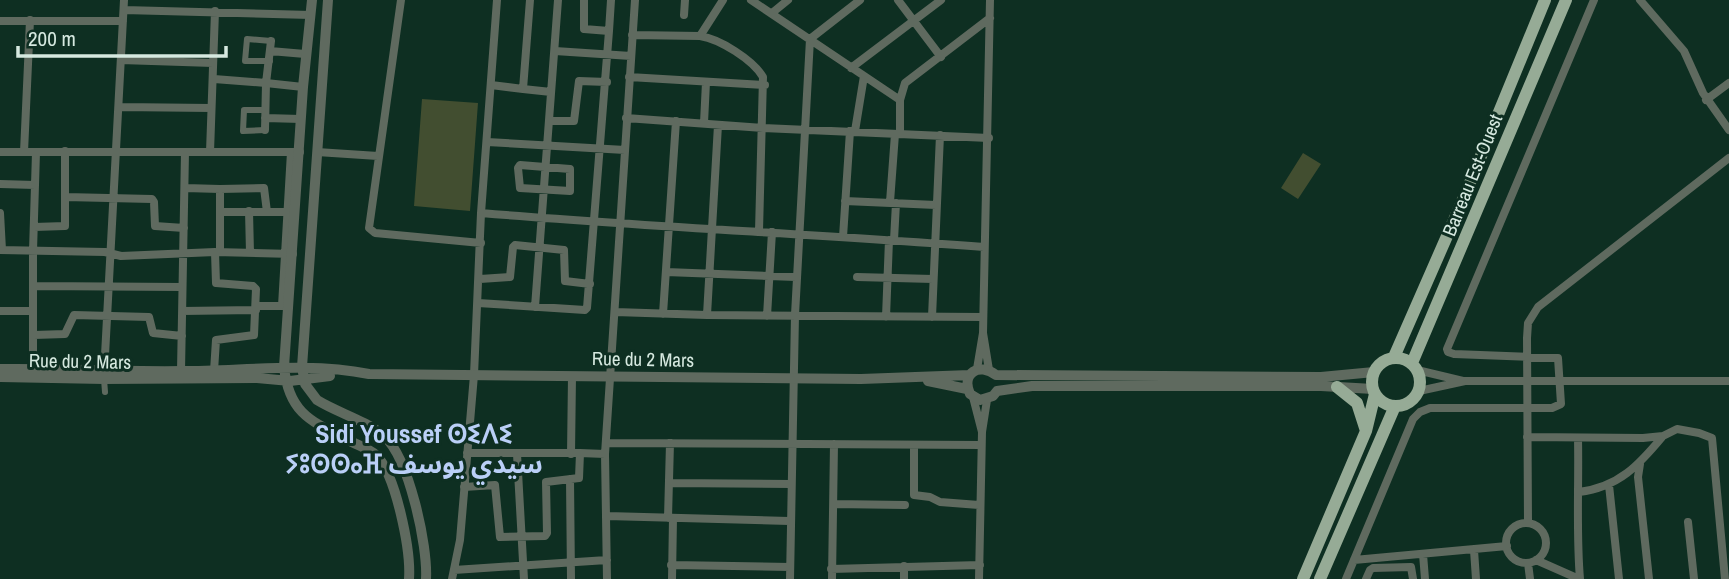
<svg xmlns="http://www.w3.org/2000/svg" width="1729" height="579" viewBox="0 0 1729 579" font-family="'Archivo Narrow','Noto Sans Arabic','Noto Sans Tifinagh',sans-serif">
<rect width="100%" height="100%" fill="#0e2f22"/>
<path fill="#424e30" d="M422,99L478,103L470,211L414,206Z
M1303,153L1321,164L1298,199L1281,188Z"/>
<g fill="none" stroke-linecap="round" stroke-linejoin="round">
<path stroke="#5f6a5f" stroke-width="6" d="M270,61H245L247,39L271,41
M265,130L243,131L244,110H265
M104,379L105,392"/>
<path stroke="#5f6a5f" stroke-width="8" d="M401,0L369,228L375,233L481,243
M530,0L523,89L551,92
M751,0L900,100
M898,0L941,57
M1640,0L1684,51L1703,93L1729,130
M124,10L311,15
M772,13L788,0
M684,15L685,0
M0,21H123
M609,31L611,0
M632,35L700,36L723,0
M700,36C720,39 753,60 763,77L759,231
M271,41L266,83L303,87
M270,51L305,54
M555,51L631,56
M121,60L213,63
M851,68L941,0
M629,77L765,85
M214,79L266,83L265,130
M491,85L523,89
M1706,100L1729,83
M119,107L211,108
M265,118L301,119
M626,118L763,128L989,138
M549,121H574L579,81L607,82
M704,123L706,82
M855,131L864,76
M900,134V100L905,83L990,18
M487,142L625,150
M65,151V197
M0,152H300
M24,152L30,20
M210,152L215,11
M317,152L378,156
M520,165L570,169V191L520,188L518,168Z
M0,184L35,185
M185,188L220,189V212H293
M220,189L264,188L267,212
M845,201L936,205
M890,202L895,134
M249,211L250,253
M220,212V252
M0,213L2,250
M481,213C649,227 816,234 984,247
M34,227L65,226V197L152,199L154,202L155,226L184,228
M843,237L850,131
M894,240L896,203
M0,250L105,252L121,256L215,252L293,254
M666,272L796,277
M857,277L933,279
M480,279L510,277L513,247L515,245L564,250L565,281L590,284
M34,286L182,287
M478,303L585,310L587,308L609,31L584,29V0
M256,306H286
M282,306L291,152
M535,307L558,0
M0,311H33
M182,311L256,310
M615,312L707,315L983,317
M663,314L676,121
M707,315L718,125
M767,316L772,232
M886,317L889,240
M932,317L940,135
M983,333L990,0
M34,335L65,334L74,315L149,317L153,333L182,336
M33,368V251L36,152
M977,369L983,333L989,370
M1417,370L1463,381
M181,371L185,152
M214,371L216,340L254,335L256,289L253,286L216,283L215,252
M104,374L124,0
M1419,391L1465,381H1729
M973,397L982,432L987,400
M1527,437L1643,438L1663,436L1677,429L1699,433L1712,438L1725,579
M1578,438C1579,486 1576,532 1580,579
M606,443L981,445
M914,445V495L930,497L940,502L979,505
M467,453H580
M517,454L524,579
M571,454L572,376
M1640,464L1638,477L1649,579
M570,479L571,579
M669,483L791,484
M1609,485L1619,579
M464,487L495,485L500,537L545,536L547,533L546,482L579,478L580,453L605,454
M1579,492C1619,487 1639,465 1663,436
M834,504L905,505
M607,516L789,521
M668,518L670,443
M1688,522L1694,579
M1528,523L1527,338L1528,323L1538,307L1729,158
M1506 543a20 20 0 1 1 40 0a20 20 0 1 1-40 0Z
M1474,550L1476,579
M1423,554L1425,579
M1354,560L1507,546
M1536,560L1579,579
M1528,563L1530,579
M671,565L790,567
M831,569L980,565
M454,570L607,560
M452,579L460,540L474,375L481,213L497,0
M607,579L605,454L635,0
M672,579L673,518
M790,579L795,315L810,39L860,0
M832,579L834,444
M904,579V566
M979,579L982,432
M1346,579L1413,419L1420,412L1430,408H1552L1561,404L1558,358L1454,354L1448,352L1447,349L1594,0
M1366,579L1370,570L1373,568L1411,567L1413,579"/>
<path stroke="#5f6a5f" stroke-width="10" d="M312,0L303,87L284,367C289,415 313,422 352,442C360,446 369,449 376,455C396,474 411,551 409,579
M328,0L302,367L305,384L317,400C338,413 365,420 384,436C409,458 428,546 426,579
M0,369C61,368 121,372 182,371C244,371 307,362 369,374L861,379L970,375
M0,377L104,379L257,378L290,381L330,376
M928,381L967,389
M1373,389L1321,386H1032L997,391L993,396L980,400L970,394C961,373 979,362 996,375L1321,377L1374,372"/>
<path stroke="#96ab96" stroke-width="12" d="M1394,357L1465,195L1545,0
M1372 382a24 24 0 1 1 48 0a24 24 0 1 1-48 0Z
M1412,363L1566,0
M1337,387L1357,403L1366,431
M1303,579L1366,431L1375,394
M1320,579L1395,406"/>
</g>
<g text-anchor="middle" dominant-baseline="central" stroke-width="6" stroke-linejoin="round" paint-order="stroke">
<g font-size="19" fill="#d6e9e0" stroke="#0e2f22">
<text transform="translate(1472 175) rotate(-68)">Barreau Est-Ouest</text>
<text transform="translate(643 359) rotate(1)">Rue du 2 Mars</text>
<text transform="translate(80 361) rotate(1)">Rue du 2 Mars</text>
</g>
<g font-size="26" font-weight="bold" fill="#bacff7" stroke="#0e2f22">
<text x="414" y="433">Sidi Youssef ⵙⵉⴷⵉ<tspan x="414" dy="30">ⵢⵓⵙⵙⴰⴼ سيدي يوسف</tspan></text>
</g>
</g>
<path d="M18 46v10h208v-10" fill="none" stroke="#d6e9e0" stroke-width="3.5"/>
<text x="28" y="46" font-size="21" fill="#d6e9e0" stroke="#0e2f22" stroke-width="5" paint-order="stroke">200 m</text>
</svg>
